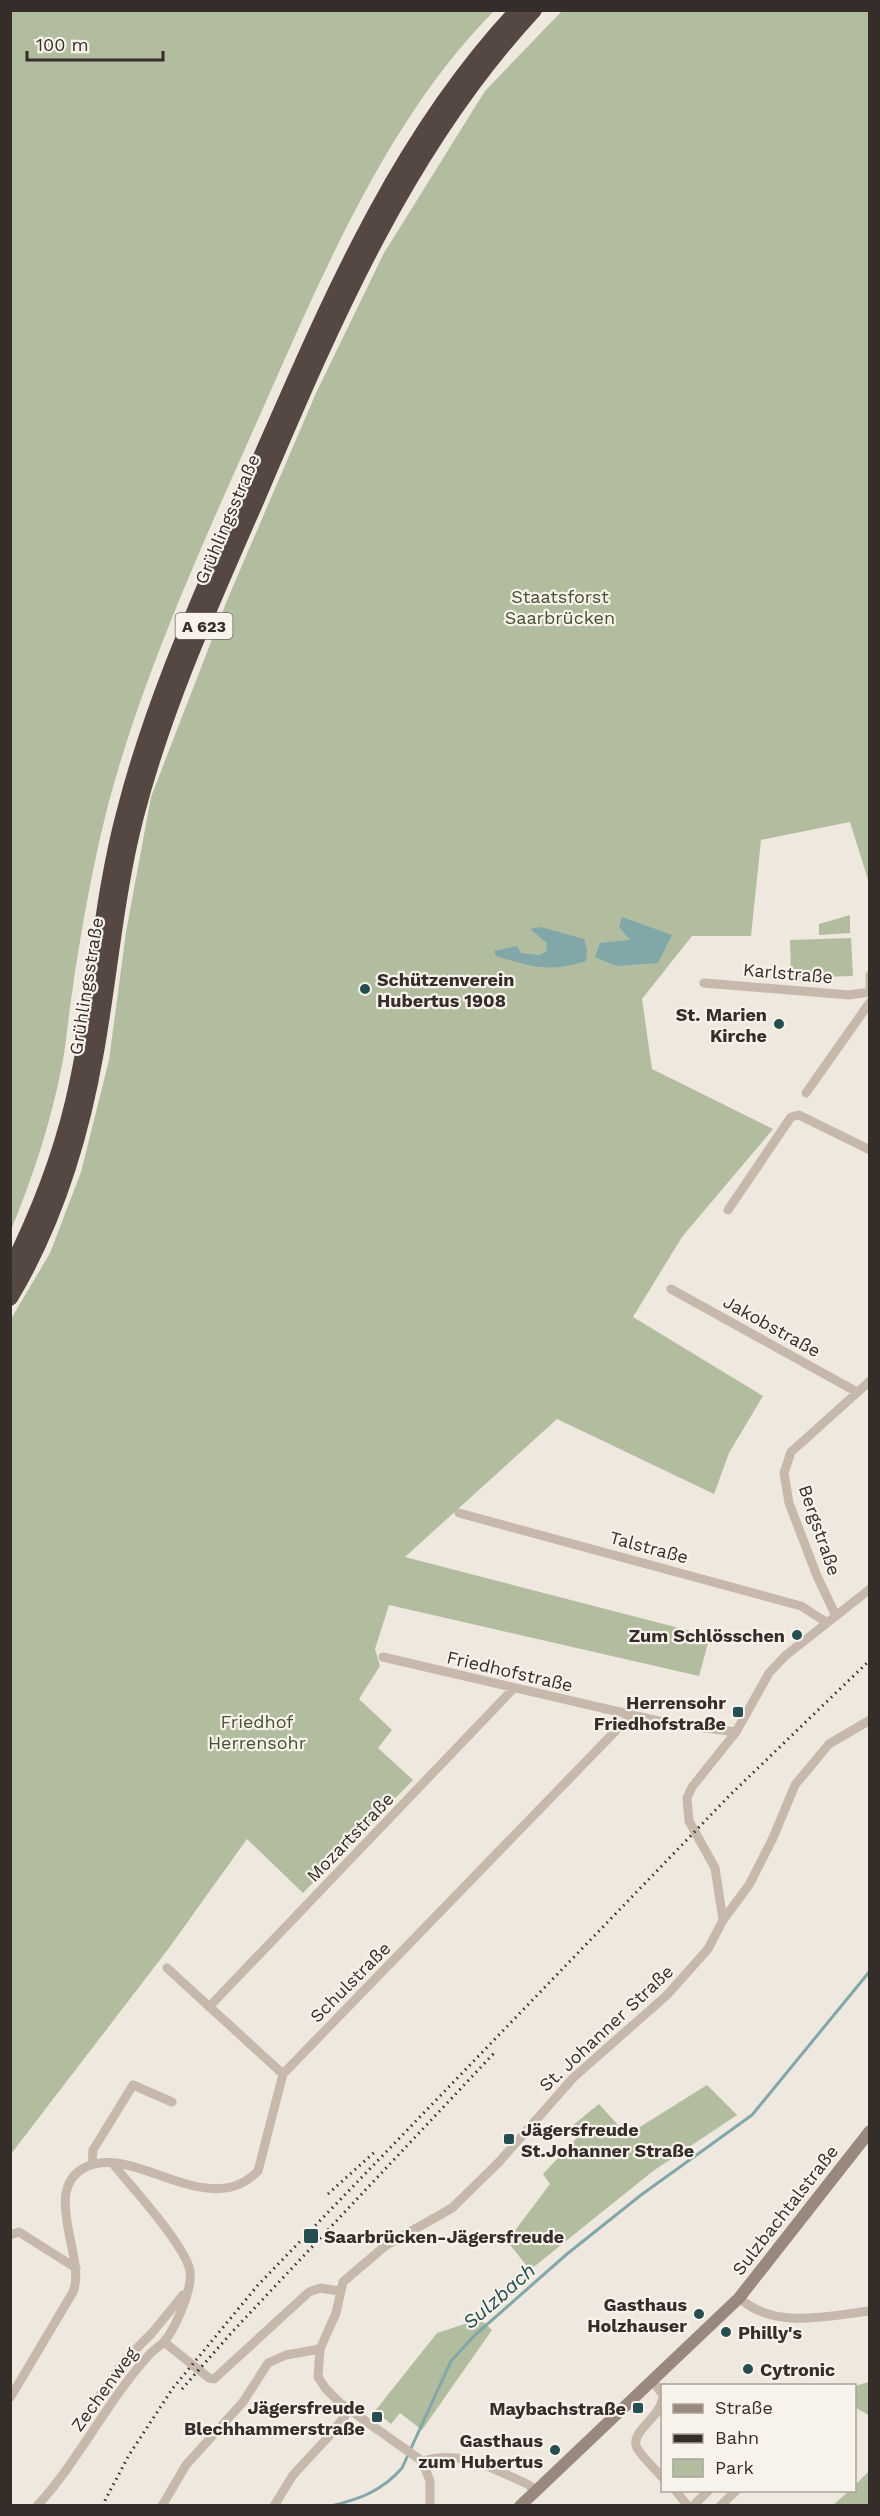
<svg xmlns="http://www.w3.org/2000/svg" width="880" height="2516" viewBox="0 0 880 2516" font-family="'Work Sans',sans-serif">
<rect width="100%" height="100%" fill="#efe8de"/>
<path fill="#b2bda0" d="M11,10L494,11C384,122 319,283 256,424C200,550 142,676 107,809C92,869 81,931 72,993C68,1017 67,1041 62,1065C51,1122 33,1177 11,1230Z
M562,11H869V883L850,822L761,840L751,936H692L642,999L652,1069L773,1129L682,1237L633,1317L763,1396L729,1453L714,1494L557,1419L405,1557L710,1636L699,1676L389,1605L375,1649L380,1666L359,1699L392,1730L378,1748L413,1780L303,1893L247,1839L169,1948L11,2154V1319L50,1253L81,1172L109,1060L126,932L151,797L228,598L316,393L384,253L485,91Z
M850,915V933L819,935V924Z
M851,938L853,976L791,978L790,940Z
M707,2085L737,2115L653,2171L530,2270L507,2241L550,2184L543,2174L576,2139L567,2130L599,2104L627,2135Z
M480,2319L492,2330L422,2430L400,2413L391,2424L375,2411L437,2333Z
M869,2382H870L869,2415L854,2407L855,2386Z
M869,2471V2505H833L849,2491L854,2490L855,2485Z"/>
<path fill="#81a7a9" d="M622,917L672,935L658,963L616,966L595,957L600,943L630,940L619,927Z
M541,927L584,939L587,950L586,961C547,973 533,967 496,956L494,951L517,946L521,953L539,955L546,952L547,943L530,929Z"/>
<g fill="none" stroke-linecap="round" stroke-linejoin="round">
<path stroke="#81a7a9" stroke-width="3" d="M331,2506C360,2499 382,2491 402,2468L451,2361L475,2335L567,2254L641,2195L752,2115L870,1971"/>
<path stroke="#c6b8ab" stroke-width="9" d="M870,975V987
M704,983L849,995L870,992
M806,1093L870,1002
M728,1210L791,1117L799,1115L870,1150
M671,1289L857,1392
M459,1513L801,1606L826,1622
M836,1616L817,1576L789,1503L784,1473L791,1452L870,1381
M383,1657L667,1723L736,1732
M723,1920L749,1885L773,1838L795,1785L829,1744L870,1720
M167,1968L283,2074
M209,2007L513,1689
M92,2164L93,2150L133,2085L172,2102
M10,2235L19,2232L76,2268
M739,2298C776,2330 825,2316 870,2311
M164,2342L209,2378L214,2379L309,2292L320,2288L340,2291
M653,2381L662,2394
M10,2398L73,2292C87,2259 41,2191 84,2168C132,2141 208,2223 258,2171L283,2074L631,1715
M662,2400C660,2418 629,2432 637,2448C643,2458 654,2468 662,2477
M84,2418L123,2362L152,2333L183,2295
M422,2461C462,2449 494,2469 529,2485L535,2491
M675,2490L688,2506
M37,2506C80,2459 107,2401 149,2355C153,2350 159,2347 163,2343C175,2330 193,2288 190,2271C186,2246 131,2186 113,2164
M162,2506L186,2465L243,2402L268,2363L286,2355L320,2349
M274,2506L293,2475L331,2434L350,2409
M430,2506V2481L422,2461L340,2403L326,2389L318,2377L320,2349L336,2313L343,2282L385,2246L452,2208L499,2162L573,2078L667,1995L708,1949L723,1920L715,1868L689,1821L687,1798L692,1787L736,1732L769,1673L785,1656L870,1589
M693,2506L709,2490
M720,2506L737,2490"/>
<path stroke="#99887d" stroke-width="12" d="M520,2506L739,2298L870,2131"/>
<path stroke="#554842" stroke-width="16" d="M10,1270C37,1216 59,1161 73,1102C96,1006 99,906 125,810C154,697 204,589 250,482C323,317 392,144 518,10
M10,1298C55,1223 81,1138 96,1052C110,973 116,893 136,816C164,707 212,602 257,499C331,326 405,149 534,10"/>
<path stroke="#352d2a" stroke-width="3" stroke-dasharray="1.5 4.5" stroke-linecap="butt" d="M328,2194L377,2150
M182,2389L233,2331L496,2051
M102,2506L129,2455L173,2388L258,2285L731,1794L870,1660"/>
</g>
<g fill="#244e51" stroke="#f7f2ea" stroke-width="2">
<circle cx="365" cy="989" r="6"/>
<circle cx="779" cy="1024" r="6"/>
<circle cx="797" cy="1635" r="6"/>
<rect x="732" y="1706" width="12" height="12" rx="3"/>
<rect x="503" y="2133" width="12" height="12" rx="3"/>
<rect x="303" y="2228" width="16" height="16" rx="3"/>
<circle cx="699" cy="2314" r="6"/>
<circle cx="726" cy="2332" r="6"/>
<circle cx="748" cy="2369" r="6"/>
<rect x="632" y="2402" width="12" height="12" rx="3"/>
<rect x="371" y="2411" width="12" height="12" rx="3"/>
<circle cx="555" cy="2450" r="6"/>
</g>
<g text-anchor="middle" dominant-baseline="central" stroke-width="4.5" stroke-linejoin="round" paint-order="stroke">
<rect fill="#f7f2ea" stroke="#6f6864" stroke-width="1.5" x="175.5" y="613" width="57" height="26" rx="4.5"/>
<g font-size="16" font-weight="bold" fill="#352d2a">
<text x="204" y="626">A 623</text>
</g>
<g font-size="18" fill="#352d2a" stroke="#f7f2ea">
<text transform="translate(227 519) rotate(-67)">Grühlingsstraße</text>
<text transform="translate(788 973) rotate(5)">Karlstraße</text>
<text transform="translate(86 986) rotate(-81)">Grühlingsstraße</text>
<text transform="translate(772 1326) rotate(29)">Jakobstraße</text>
<text transform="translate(820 1530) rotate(71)">Bergstraße</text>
<text transform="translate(649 1547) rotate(15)">Talstraße</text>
<text transform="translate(510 1671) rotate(13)">Friedhofstraße</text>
<text transform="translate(350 1837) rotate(-46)">Mozartstraße</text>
<text transform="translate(350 1982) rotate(-45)">Schulstraße</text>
<text transform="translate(606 2028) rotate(-43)">St. Johanner Straße</text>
<text transform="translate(785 2210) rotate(-52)">Sulzbachtalstraße</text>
<text transform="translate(104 2389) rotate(-54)">Zechenweg</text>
</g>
<g font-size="18" fill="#445030" stroke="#f7f2ea">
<text x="560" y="596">Staatsforst<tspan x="560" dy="21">Saarbrücken</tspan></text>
<text x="257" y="1721">Friedhof<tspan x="257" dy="21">Herrensohr</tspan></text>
</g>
<g font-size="18" font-weight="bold" fill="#352d2a" stroke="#f7f2ea" text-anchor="end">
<text x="377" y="979" text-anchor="start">Schützenverein<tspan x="377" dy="21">Hubertus 1908</tspan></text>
<text x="767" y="1014">St. Marien<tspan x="767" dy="21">Kirche</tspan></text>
<text x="785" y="1635">Zum Schlösschen</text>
<text x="726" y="1702">Herrensohr<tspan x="726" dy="21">Friedhofstraße</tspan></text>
<text x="521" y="2129" text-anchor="start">Jägersfreude<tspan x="521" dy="21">St.Johanner Straße</tspan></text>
<text x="324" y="2236" text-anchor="start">Saarbrücken-Jägersfreude</text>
<text x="687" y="2304">Gasthaus<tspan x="687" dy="21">Holzhauser</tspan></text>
<text x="738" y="2332" text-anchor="start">Philly's</text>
<text x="760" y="2369" text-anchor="start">Cytronic</text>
<text x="365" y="2407">Jägersfreude<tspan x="365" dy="21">Blechhammerstraße</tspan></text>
<text x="626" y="2408">Maybachstraße</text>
<text x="543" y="2440">Gasthaus<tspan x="543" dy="21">zum Hubertus</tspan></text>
</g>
<g font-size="20" font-style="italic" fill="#244e51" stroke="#f7f2ea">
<text transform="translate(499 2296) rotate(-41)">Sulzbach</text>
</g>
</g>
<rect width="880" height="2516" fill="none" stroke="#352d2a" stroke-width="24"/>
<rect x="661" y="2384" width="195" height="108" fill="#f7f2ea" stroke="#a9a39d" stroke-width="1.5"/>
<rect x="673" y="2404" width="30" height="9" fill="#99887d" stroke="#a9a39d" stroke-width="1.5"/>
<text x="715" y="2414" font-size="18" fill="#352d2a">Straße</text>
<rect x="673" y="2434" width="30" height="9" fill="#352d2a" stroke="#a9a39d" stroke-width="1.5"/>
<text x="715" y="2444" font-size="18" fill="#352d2a">Bahn</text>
<rect x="673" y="2459" width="30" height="18" fill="#b2bda0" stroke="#a9a39d" stroke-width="1.5"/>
<text x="715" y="2474" font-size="18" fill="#352d2a">Park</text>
<path d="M27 51v9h136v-9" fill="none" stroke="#352d2a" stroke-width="3"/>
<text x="36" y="51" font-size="18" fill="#352d2a" stroke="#f7f2ea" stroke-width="4.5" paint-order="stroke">100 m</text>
</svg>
